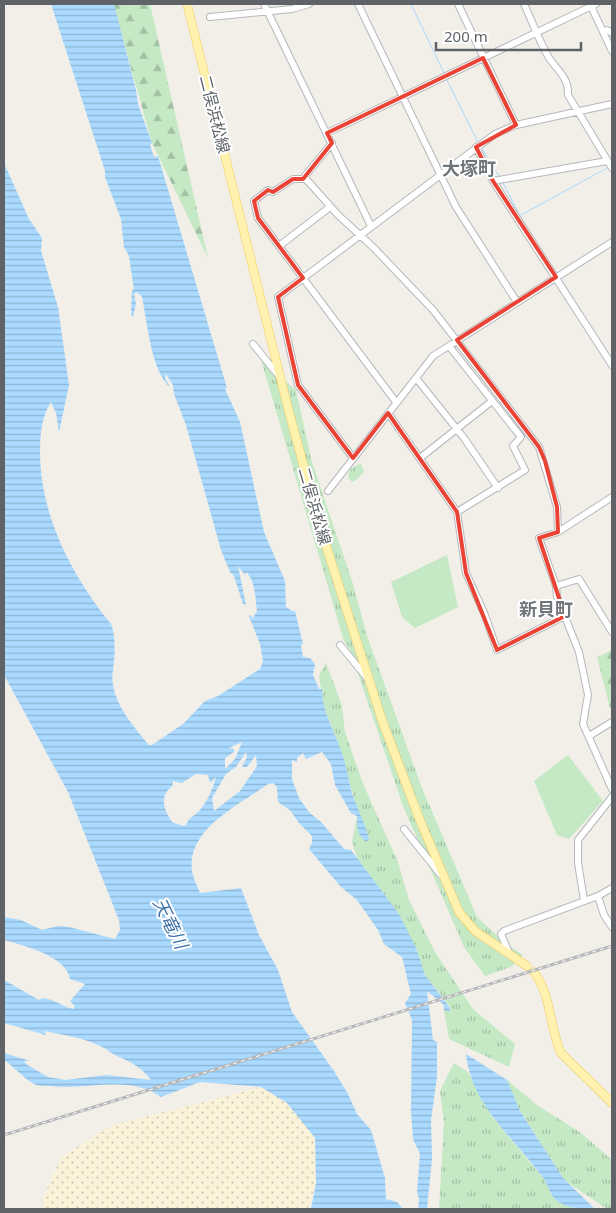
<svg xmlns="http://www.w3.org/2000/svg" width="616" height="1213" viewBox="0 0 616 1213" font-family="'Noto Sans','Noto Sans JP',sans-serif">
<defs>
<pattern id="grass-tufts" width="24" height="20" patternUnits="userSpaceOnUse" patternTransform="scale(1.25)"><rect width="24" height="20" fill="#c5e8c5"/><path d="M3 7l-1-3M5 7V3M7 7l1-3M15 17l-1-3M17 17v-4M19 17l1-3" fill="none" stroke="#a3c0a4"/></pattern>
<pattern id="forest-firs" width="22" height="20" patternUnits="userSpaceOnUse" patternTransform="scale(1.25)"><rect width="22" height="20" fill="#c5e8c5"/><path d="M5 1l3.5 6h-7zM16 11l3.5 6h-7z" fill="#a3c0a4"/></pattern>
<pattern id="sand-dots" width="8" height="8" patternUnits="userSpaceOnUse" patternTransform="scale(1.25)"><rect width="8" height="8" fill="#fbf3d9"/><path d="M2 2h.1M6 6h.1" fill="none" stroke="#cec8b4" stroke-width="1.8" stroke-linecap="round"/></pattern>
<pattern id="water-rules" width="6" height="5" patternUnits="userSpaceOnUse" patternTransform="scale(1.25)"><rect width="6" height="5" fill="#aadaff"/><path d="M0 2.5h6" fill="none" stroke="#8eb4d2"/></pattern>
</defs>
<rect width="100%" height="100%" fill="#f1efe8"/>
<path fill="url(#grass-tufts)" d="M261,360L296,390L312,462L353,584L367,636L422,788L477,917L506,944L523,955L511,967L485,976L464,947L403,806L350,650L344,641Z
M361,464L364,472L356,480L352,482L348,477C349,469 353,466 361,464Z
M326,663L342,706L345,732L363,784L398,862L409,900L435,952L473,1009L515,1044L509,1067L449,1039L444,1010L450,1007L425,975L394,908L358,860L352,842L358,811L337,740L324,708L319,676Z
M454,1063L468,1072L493,1118L544,1179L555,1199L576,1209H439L444,1122L440,1091Z
M507,1080L537,1105L581,1133L612,1160V1209H607L564,1180L512,1098Z"/>
<path fill="url(#forest-firs)" d="M113,4H150L208,258L152,143Z
M612,650V707L610,708L597,657Z"/>
<path fill="url(#sand-dots)" d="M261,1087L287,1103L315,1137L316,1183L308,1209H45L42,1200L61,1157L113,1125Z"/>
<path fill="#c5e8c5" d="M447,555L458,607L415,628L402,617L391,582Z
M568,755L603,801L569,839L557,835L534,781Z"/>
<path fill="url(#water-rules)" fill-rule="evenodd" d="M51,4H114L136,90L138,104L152,143L150,145L154,157L158,156L227,388L225,389L240,422L264,532L285,581L286,607L292,611H295L303,644L301,645L303,657L310,658L315,664L313,675L319,689H322C322,711 333,728 340,748C346,762 348,778 352,793C357,808 365,823 369,839L366,842C357,835 357,826 357,816L351,813L335,785L331,764L322,752L306,759L303,753L297,758V762L292,760V779L299,798L309,812L322,823L344,849L351,850L399,914L416,948L425,975L450,1008L449,1012L444,1010V1005L427,991L433,1040L437,1042V1077L431,1120L432,1159L427,1209H418L419,1199L417,1192L420,1154L413,1139L411,1112L412,1020L405,1003L411,994L402,957L384,944L378,930L357,900L340,886L309,849L312,843V836L299,823L290,810L278,802L277,787L273,783L268,784C239,805 186,829 192,871C193,878 198,887 200,893L241,888L259,935L278,970L292,1012L334,1071L348,1094L357,1114L371,1130L385,1178L386,1199L397,1202L403,1209H311L316,1183L315,1138L287,1103L261,1087L200,1082L161,1097C129,1074 85,1091 50,1086C45,1086 39,1086 34,1084C26,1080 13,1066 4,1060V1053L30,1061H24L26,1064L48,1077L65,1080L106,1075L151,1080C141,1067 131,1062 117,1056C112,1054 108,1050 104,1048C86,1038 64,1035 44,1031L46,1035L4,1023V980L39,1000L42,998C55,999 61,1006 73,1009L75,1006L70,1001L85,984L70,979C67,956 22,945 4,940V917L21,920L42,930L58,926L69,927L115,939L120,930L119,920L68,792L4,675V163L29,219L42,238L41,251L58,307L69,385L59,432L56,413L51,402C41,418 40,436 40,454C41,517 72,576 111,624C116,638 115,655 113,670C108,698 133,726 149,745H152L183,724L205,701L218,696L260,669L263,661L260,644L249,616L250,615L253,618L257,611C255,599 256,581 246,572L245,575L238,566L246,605L243,604L234,576L230,572L221,550L186,425L174,394L173,385L166,374L165,378L170,387C151,372 147,320 142,297L137,292L134,294L136,304L133,317L131,314L132,290H134L129,256L124,247L121,219L105,177V171ZM242,742L235,759L225,769V758L234,752V749L229,748ZM246,752L247,757L242,767H247L256,755L257,766L240,791L214,811L212,798L226,774L236,767ZM196,774L208,775L210,783L216,777C213,789 206,805 197,813C191,818 189,818 186,825L183,826L172,822C166,813 160,801 167,791C171,787 173,787 173,781L182,783Z
M466,1054L507,1080L520,1111L563,1178L595,1209C581,1209 566,1209 555,1199C550,1194 548,1185 544,1179C515,1139 471,1105 466,1054Z"/>
<g fill="none" stroke-linecap="round" stroke-linejoin="round">
<path stroke="#aadaff" stroke-width="1" d="M411,4L444,73
M446,78L479,144
M481,147L500,178
M502,181L520,216L550,264
M521,215L609,167
M560,278L612,359"/>
<defs>
<path id="minor" d="M264,4L371,226
M358,4L456,207L517,302
M458,4L516,125
M524,4C532,21 539,41 549,58C558,71 569,78 568,95L612,168
M590,4L612,51
M210,17L292,9L309,4
M603,32L607,30L612,33
M327,133L596,4
M476,147L493,181L612,365
M306,179L305,176L332,143
M493,181L607,161
M279,246L330,207
M253,344L279,376
M449,346L521,437L513,446L525,470L457,512
M416,378L464,438L498,488
M396,402L258,218L254,201L268,190L273,192L293,179H306L338,215L373,247L433,310L539,447L557,507L558,532L539,538L556,586L557,597L579,652L588,695L583,724L612,789
M388,413L457,512L466,573L485,615L497,650L565,616
M353,458L298,385L278,297L495,134L516,125L612,104
M420,458L492,401
M328,491L433,356L612,242
M558,532L612,497
M556,586L579,579L612,632
M340,645L368,679
M589,736L612,722
M404,829L441,875
M598,896L604,915L612,927
M584,900L578,863V840L612,797
M509,953L501,934L504,931L598,896L612,888"/>
<path id="major" d="M187,4L289,412L322,533L382,720L419,818L459,912L475,931L527,966
M534,972C552,996 549,1027 561,1053L612,1103"/>
</defs>
<use href="#minor" stroke="#b5b8bc" stroke-width="8"/>
<use href="#major" stroke="#f2c960" stroke-width="9"/>
<use href="#minor" stroke="#fff" stroke-width="6"/>
<use href="#major" stroke="#fff2af" stroke-width="8"/>
<defs>
<path id="rail" d="M4,1135L612,946"/>
</defs>
<use href="#rail" stroke="#b6b7b8" stroke-width="3"/>
<use href="#rail" stroke="#fff" stroke-width="1" stroke-dasharray="4" stroke-linecap="butt"/>
</g>
<path fill="none" stroke="#ea4335" stroke-width="4" stroke-linejoin="round" d="M483,58L516,125L476,147L493,181L556,277L457,340L539,447L545,461L557,507L558,532L539,538L565,616L497,650L466,573L457,512L388,413L353,458L298,385L278,297L303,278L258,218L254,201L268,190L273,192L293,179H303L332,143L327,133Z"/>
<g text-anchor="middle" dominant-baseline="central" stroke-width="4" stroke-linejoin="round" paint-order="stroke">
<g font-size="16" fill="#5f6368" stroke="#fff">
<text transform="translate(215 114) rotate(76)">二俣浜松線</text>
<text transform="translate(315 506) rotate(74)">二俣浜松線</text>
</g>
<g font-size="18" font-weight="bold" fill="#70757a" stroke="#fff">
<text x="469" y="168">大塚町</text>
<text x="546" y="609">新貝町</text>
</g>
<g font-size="18" font-style="italic" fill="#4174aa" stroke="#fff">
<text transform="translate(171 923) rotate(64)">天竜川</text>
</g>
</g>
<rect width="616" height="1213" fill="none" stroke="#5f6368" stroke-width="10"/>
<path d="M436 42v8h145v-8" fill="none" stroke="#5f6368" stroke-width="2.5"/>
<text x="444" y="42" font-size="15" fill="#5f6368" stroke="#ffffff" stroke-width="4" paint-order="stroke">200 m</text>
</svg>
